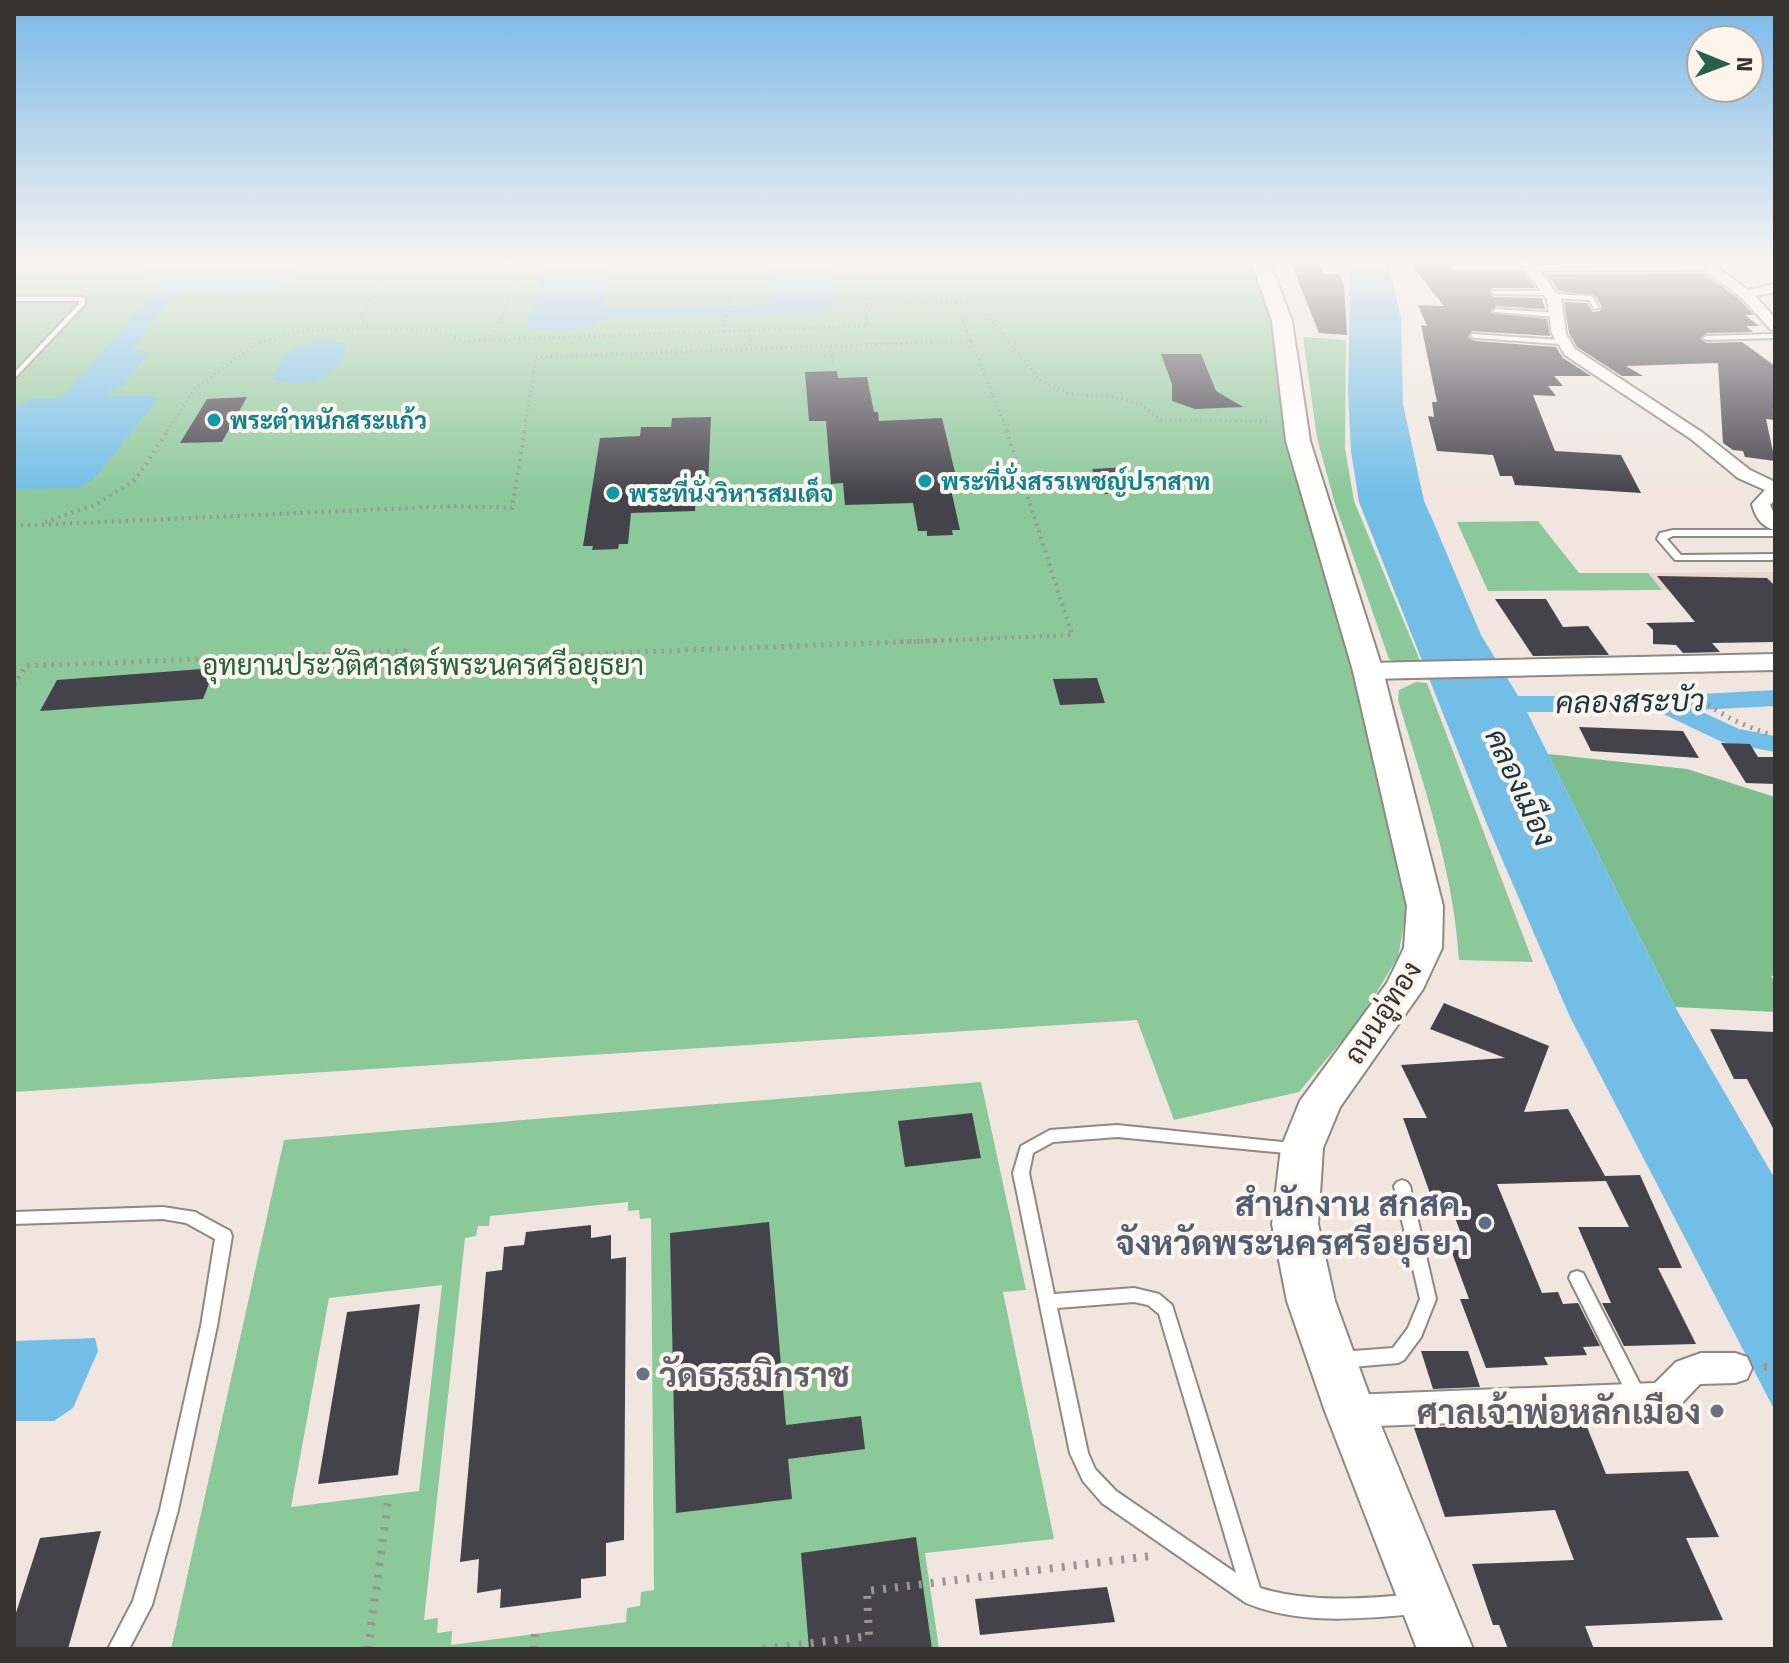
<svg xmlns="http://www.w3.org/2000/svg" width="1789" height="1663" viewBox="0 0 1789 1663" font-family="'Titillium Web',Sarabun,sans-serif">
<rect width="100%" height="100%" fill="#f0e6df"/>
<path fill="#e8d8cc" d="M1775,572V590H1662L1648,573Z"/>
<path fill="#8bc89a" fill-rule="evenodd" d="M14,263H1254L1274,320L1410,892L1398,957L1361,1018L1299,1092L1174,1120L1137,1020L14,1092Z
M1303,337L1346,340L1345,448L1354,501L1421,663H1397L1389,659L1335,504L1317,438Z
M1538,521L1579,573H1648L1662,590L1488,591L1457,522Z
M1416,682L1427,683L1533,962L1459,960C1453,869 1424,787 1398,700L1399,690Z
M981,1082L1026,1290L1003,1292L1054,1539L925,1553L939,1649H171L284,1140ZM628,1202V1211L639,1210L640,1219L651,1218L654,1590L641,1592L640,1606L627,1608L626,1622L451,1645L452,1631L437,1633L438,1618L424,1620L465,1238L476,1236L478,1226H489L490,1216ZM442,1285L419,1491L291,1507L329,1298Z"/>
<path fill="#7ebe8e" d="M1548,754L1687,769L1775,797V975L1771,976L1775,983V1012L1675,1007Z"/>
<path fill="#72bee7" d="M153,263L298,264L296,271L263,293L248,295L188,291L160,311L133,349L148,353L123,386L110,391L105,396H150L158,399L93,480L77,488L14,489V407L33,399L62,398L162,283L140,276Z
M548,263H610L605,308L768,305L773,263H833V307L824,312L600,320L587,329L532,330L526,328Z
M1343,263H1388L1401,319L1403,404L1424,501L1433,521L1481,635L1523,704L1675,1007L1775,1179V1411L1570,1017L1486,822L1359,502L1351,451L1348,392L1350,279Z
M325,341L346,344L347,351C329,380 306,392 272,378C286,349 293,345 325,341Z
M95,1338L98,1351L73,1408L54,1421H14V1341Z"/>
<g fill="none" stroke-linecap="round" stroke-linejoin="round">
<path fill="#72bee7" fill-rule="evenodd" d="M1775,690V706L1698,710L1739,729L1775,736V752L1722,742L1659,712H1485L1476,710L1472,704L1476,698L1485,696H1663Z"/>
</g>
<path fill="#44434b" d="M1291,263H1319L1324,274H1339L1344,286L1347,335L1319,333Z
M1410,263H1448L1454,270H1522L1535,288H1492L1489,293L1494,297L1542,298L1545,309L1496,306L1491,313L1547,319L1550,336L1472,331L1468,337L1475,341L1556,347L1563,358L1591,376H1554L1563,386H1548L1556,396L1533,395L1555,451L1621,455L1641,493L1515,485L1512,476H1500L1493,455L1437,451L1428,416L1434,417L1432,402H1437L1421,325L1427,326L1418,305L1444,306Z
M1703,273L1739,299L1754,315H1745L1759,326H1746L1753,332L1707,333L1700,339L1707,343L1742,342L1775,366V420L1766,419L1775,461L1745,457L1743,451L1733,450L1723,443L1718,363L1626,366L1643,376H1622L1577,347L1569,333L1564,302L1587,303L1593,312L1600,311L1602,307L1596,296L1559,291L1546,274Z
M1161,354H1201L1216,391L1243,407L1195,409L1172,401V384Z
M837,371L838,378L867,377L874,412H878L879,421L942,418L958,485H950L960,530H952L953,535L927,536V531H918L913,503L845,505L843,483L831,484L826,421H809L805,372Z
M247,397L222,442L180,443L207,399Z
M711,417L708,487L696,488L695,511L631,513L628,544H619L618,549L592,550L593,546H583L600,438L640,436L641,427H671L672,418Z
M1127,467L1139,493L1104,494L1092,469Z
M1657,576L1767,578L1775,586V642L1712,643L1720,652L1683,653L1676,645L1653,644V630L1646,623L1695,622Z
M1495,599H1546L1563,627L1588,626L1609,655L1533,656Z
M215,668L203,699L40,711L57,680Z
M1097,678L1105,703L1060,705L1053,679Z
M1579,727L1683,731L1699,758L1591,751Z
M1721,743L1750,744L1758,757H1775V784L1746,783Z
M1444,1003L1549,1046L1524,1112L1568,1109L1605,1176L1640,1175L1682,1268H1658L1696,1344L1624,1346L1602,1303H1611L1578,1227H1629L1606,1181L1497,1184L1542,1293L1558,1292L1563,1304L1578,1303L1600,1346L1583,1347L1587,1355L1544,1357L1548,1365L1486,1368L1460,1299H1469L1451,1250H1467L1447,1196H1431L1403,1118H1427L1401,1065L1505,1058L1430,1029Z
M1710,1029L1775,1032V1132L1747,1079H1734Z
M972,1113L981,1158L905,1167L898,1121Z
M769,1222L786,1425L861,1416L865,1449L788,1459L792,1499L676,1513L670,1233Z
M591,1225V1238L611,1235V1259L626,1257L624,1540L606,1543V1576L581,1579V1598L500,1608L501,1589L477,1593L479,1559L460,1562L486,1272L502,1270L504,1247L524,1245L526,1232Z
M420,1304L398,1475L318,1484L347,1312Z
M1421,1351H1468L1480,1387L1433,1389Z
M1585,1422L1606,1474L1688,1471L1719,1537L1686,1538L1723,1620L1585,1626L1594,1649H1508L1499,1625H1493L1472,1564L1574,1560L1555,1510L1445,1517L1414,1428Z
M101,1531L68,1649H14V1619L40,1538Z
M916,1537L932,1649H809L801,1553Z
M1107,1587L1115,1622L980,1635L975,1599Z"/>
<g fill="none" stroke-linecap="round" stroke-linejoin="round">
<defs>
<path id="service" d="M1492,291H1551L1554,294L1591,296L1593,297L1599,308L1594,309L1589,300L1553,298L1550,295L1494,294L1492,293Z
M14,297H82L85,299V304L14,379V373L79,304V301H14Z
M1496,309L1557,313L1560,315L1557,317L1494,312L1493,311Z
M1472,334L1560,340L1564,342L1560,344L1475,338L1471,336Z
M1775,334V338L1707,340L1703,338L1707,336Z
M1673,530H1775V536H1673L1667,539L1681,555L1775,554V560H1675L1657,539L1660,533Z
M1117,1125L1302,1144L1305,1148L1302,1152L1297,1154L1117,1137L1053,1142L1033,1153L1029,1173L1054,1294L1134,1288L1159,1294L1172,1305L1260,1588C1311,1603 1363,1599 1415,1594L1422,1597L1425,1604L1422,1611L1415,1614C1359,1619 1299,1625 1246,1603L1102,1503L1083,1481L1070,1453L1013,1173L1021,1146L1050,1130ZM1134,1302L1148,1305L1159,1314L1236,1573L1116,1491L1095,1469L1088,1453L1057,1308Z
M1402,1180L1407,1182L1410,1186L1436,1299L1421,1337L1404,1360L1398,1363L1340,1368L1334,1365L1331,1360L1334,1355L1340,1352L1393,1348L1408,1328L1420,1299L1394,1186L1397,1182Z
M163,1207L195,1212L230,1231L232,1236L217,1326L178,1510L152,1605L129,1649H108L133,1601L160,1510L201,1326L215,1239L186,1223L163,1219L14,1224V1212Z
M1577,1271L1583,1273L1643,1390L1646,1396L1643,1402L1637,1404L1631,1402L1569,1278L1571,1273Z"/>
<path id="minor" d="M1520,263H1711L1748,290L1775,284V292L1755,296L1775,318V330L1770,329L1741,297L1704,270L1540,271L1561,299L1566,334L1575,349L1703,433L1750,470L1775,482V500L1770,505L1775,515V530C1762,527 1755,517 1752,504L1765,490L1738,478L1691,439L1565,355L1552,334L1547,299Z
M1701,1353H1735L1747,1357L1752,1368L1747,1379L1735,1383L1700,1384L1679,1406L1659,1415L1350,1427L1337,1422L1332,1411L1337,1400L1350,1395L1655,1383L1676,1362Z"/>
<path id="tertiary" d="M1775,654V670L1368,679L1359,677L1355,671L1359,665L1368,663Z"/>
<path id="secondary" d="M1252,263H1270L1292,321L1310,441L1383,671L1443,906L1442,948L1423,989L1340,1107L1323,1148L1318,1224L1335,1301L1375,1411L1473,1649H1417L1325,1411L1287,1301L1272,1224L1281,1148L1300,1101L1387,983L1404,948L1407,906L1353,671L1286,441L1272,321Z"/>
</defs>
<use href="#service" stroke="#908881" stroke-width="4"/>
<use href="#minor" stroke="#908881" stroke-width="4"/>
<use href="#tertiary" stroke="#908881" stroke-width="4"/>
<use href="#secondary" stroke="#908881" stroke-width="4"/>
<path stroke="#9c9590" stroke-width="3" stroke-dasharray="1 4" stroke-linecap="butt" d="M386,263L361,320L371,328L440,331L466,341L867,326V263
M67,282L94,263
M955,303L971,341
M866,305L966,302L980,306L1042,382L1070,394L1116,397L1142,405L1161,420L1270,421
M749,330L751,349
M722,331L741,263
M491,341L523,263
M830,346L833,364
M167,431L195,389L253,345L295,331L371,328
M524,431L536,357L971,341L1007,431"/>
<path stroke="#9c9590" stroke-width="4" stroke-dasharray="2 5" stroke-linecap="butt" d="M45,522L95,505L135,480L169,429
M14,526L454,506L512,508L525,429
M900,642L1072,635L1006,429"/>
<path stroke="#9c9590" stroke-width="5" stroke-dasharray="2 6" stroke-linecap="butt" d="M1684,684C1710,711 1740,725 1775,736
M14,685L26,666L405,651L402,661L952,640"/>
<path stroke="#9c9590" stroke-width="8" stroke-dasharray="3 9" stroke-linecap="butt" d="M1764,1367H1775
M368,1649L389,1495
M534,1649L535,1634
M763,1649L869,1636L867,1591L1151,1556"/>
<use href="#service" fill="#fff" fill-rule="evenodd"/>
<use href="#minor" fill="#fff" fill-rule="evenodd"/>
<use href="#tertiary" fill="#fff" fill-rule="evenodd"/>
<use href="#secondary" fill="#fff" fill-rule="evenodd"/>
</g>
<linearGradient id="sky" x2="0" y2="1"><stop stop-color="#79b8e8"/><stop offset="0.53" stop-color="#f8f4f1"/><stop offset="1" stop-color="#f8f4f1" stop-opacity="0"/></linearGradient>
<rect width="1789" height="496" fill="url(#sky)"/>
<g fill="#0f9aa8" stroke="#fdf4ec" stroke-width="3">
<circle cx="214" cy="420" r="8"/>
<circle cx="925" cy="481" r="8"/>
<circle cx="613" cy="493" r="8"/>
</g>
<circle fill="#5c6f8a" stroke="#fdf4ec" stroke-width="3" cx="1485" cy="1223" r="8"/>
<g fill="#6b7280" stroke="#fdf4ec" stroke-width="3">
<circle cx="643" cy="1374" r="8"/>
<circle cx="1717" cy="1411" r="8"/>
</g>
<g text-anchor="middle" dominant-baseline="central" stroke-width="8" stroke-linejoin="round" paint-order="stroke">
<g font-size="24" font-weight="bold" fill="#0d838f" stroke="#fdf4ec" text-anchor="start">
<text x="230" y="420">พระตำหนักสระแก้ว</text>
<text x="941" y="481">พระที่นั่งสรรเพชญ์ปราสาท</text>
<text x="629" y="493">พระที่นั่งวิหารสมเด็จ</text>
</g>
<g font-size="28" fill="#1e6437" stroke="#fdf4ec">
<text x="423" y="664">อุทยานประวัติศาสตร์พระนครศรีอยุธยา</text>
</g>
<g font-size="28" fill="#373331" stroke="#fdf4ec">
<text transform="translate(1382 1012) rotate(-57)">ถนนอู่ทอง</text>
</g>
<g font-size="30" font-style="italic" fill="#143647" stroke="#fdf4ec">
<text transform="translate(1630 701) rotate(-1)">คลองสระบัว</text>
<text transform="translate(1521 787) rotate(65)">คลองเมือง</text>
</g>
<g font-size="34" font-weight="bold" fill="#4e5e75" stroke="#fdf4ec" text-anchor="end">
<text x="1469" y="1203">สำนักงาน สกสค.<tspan x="1469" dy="39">จังหวัดพระนครศรีอยุธยา</tspan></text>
</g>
<g font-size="34" font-weight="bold" fill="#5b616d" stroke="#fdf4ec" text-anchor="start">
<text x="659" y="1374">วัดธรรมิกราช</text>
<text x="1701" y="1411" text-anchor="end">ศาลเจ้าพ่อหลักเมือง</text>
</g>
</g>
<rect width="1789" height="1663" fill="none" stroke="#373331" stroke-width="32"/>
<g transform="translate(1725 64) rotate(91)"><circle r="38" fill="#fdf4ec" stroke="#aea7a1" stroke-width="2"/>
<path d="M0-6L14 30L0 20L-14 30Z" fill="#25624e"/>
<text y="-12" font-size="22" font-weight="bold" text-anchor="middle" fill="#373331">N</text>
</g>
</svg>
